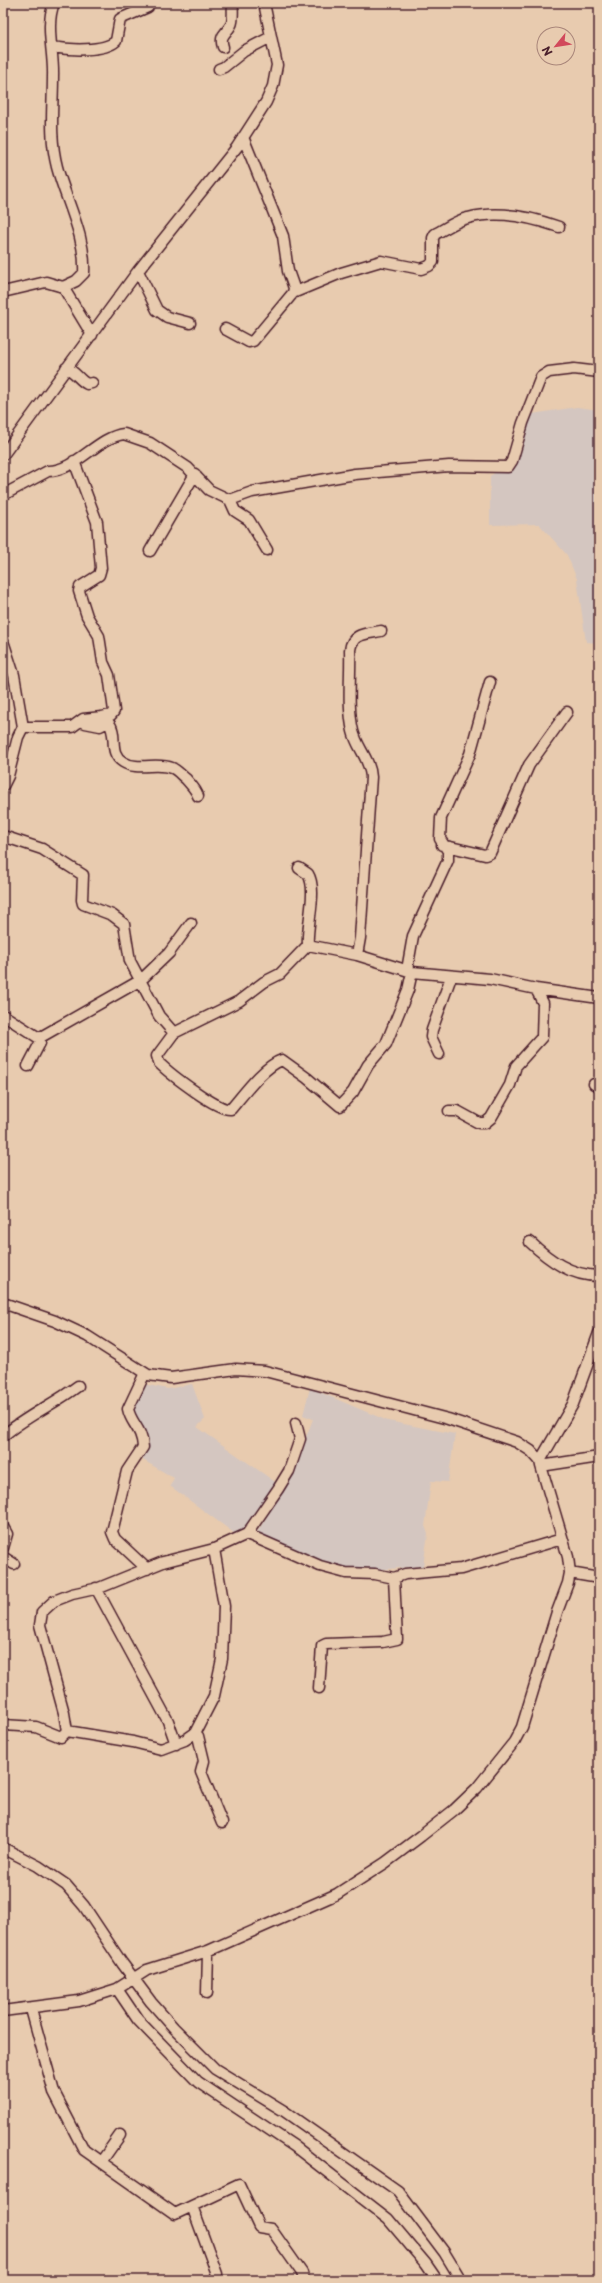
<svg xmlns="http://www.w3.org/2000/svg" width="602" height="2283" viewBox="0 0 602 2283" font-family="'Playpen Sans',sans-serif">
<rect width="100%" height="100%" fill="#e8cbaf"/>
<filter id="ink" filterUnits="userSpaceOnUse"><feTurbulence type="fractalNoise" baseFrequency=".025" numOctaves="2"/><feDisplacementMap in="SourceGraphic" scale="8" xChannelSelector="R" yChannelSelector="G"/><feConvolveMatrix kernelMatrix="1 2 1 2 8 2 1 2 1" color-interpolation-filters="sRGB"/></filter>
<g filter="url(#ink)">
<path fill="#d4c6c0" d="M577,407L599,410V643L586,642L577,579L567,555L539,524L490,525V476L515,460L532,414Z
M143,1384L168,1389L192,1384L205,1419L197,1427L278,1484L247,1529L238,1536L170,1486L174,1478L143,1460L147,1440L144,1429L131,1414Z
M310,1388L388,1421L455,1434L448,1482L431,1481L425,1526L428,1534L423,1566L364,1571L334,1566L256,1534L289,1481L313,1419L303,1415Z"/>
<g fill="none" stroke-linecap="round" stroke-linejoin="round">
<defs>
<path id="minor" d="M52,47C69,50 104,52 116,41L120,19L148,7L149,3
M223,47C219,35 226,34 231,25C234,20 232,9 233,3
M219,69L224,67L244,51L271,37
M138,271L157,310L167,317L190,323
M63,287L92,335
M3,292L46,282L63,287L76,281L84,273C86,236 66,201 57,167C49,136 53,107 53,76C54,52 45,26 54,3
M293,293L341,273L381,261L421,269L429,266L433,262V238L435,234C445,229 457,220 468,218C498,210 531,217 559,227
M225,329L249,342L253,341L293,293L294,288L288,271L283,236L243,137
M66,368C75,371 79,380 87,384L92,383
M3,455L138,271L237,147L266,102L273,86L277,65L264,3
M3,495L48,471C76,471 97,437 124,434L150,443L188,468L209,490L230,500L252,492L355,474L449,466L508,467L512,461L523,423L541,377L549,372L574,369L599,372
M230,500L235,511L249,520L267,550
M150,551L195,474
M3,641L14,675L23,727L18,737L8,776L3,786
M85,723L100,726L108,722C119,734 107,752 123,762C137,771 157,762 172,768C176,769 182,776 186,779C191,785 196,789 198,796
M23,727H72L83,719L102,717L111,715L114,711L109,675L103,662L99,636L87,616L79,591L80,587L99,575L101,568L97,522L74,461
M3,836L42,849L83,875L82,900L83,904L112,915L124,924L130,961L159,1016L174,1033L239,1001L264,982L280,974L308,945C306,926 318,890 308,874L299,868
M442,845L485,855L490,853L529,765L567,712
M308,945L357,955L412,972L490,979L536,989L599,998
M357,955L360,938L371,777C370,759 357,748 353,731C347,705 351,676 350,650C352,633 366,634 381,631
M407,970L413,936L448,860V851L440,839L441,818L470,754L490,682
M3,1015L39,1038L40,1043L28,1066
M174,1033L157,1056L159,1063C169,1073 219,1112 231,1109C243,1095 264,1066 282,1060L307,1078L340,1106L353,1092L368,1065L386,1044L408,990L412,972
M39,1038L141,980L169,953L191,923
M439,1054L431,1037L432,1030L451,977
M594,1084L599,1086
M449,1111H457L479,1123H485L491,1118L510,1085L516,1066L542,1037L543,1003L536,989
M530,1242C549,1260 571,1276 599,1276
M3,1303L55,1321L87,1336L148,1375L171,1378L236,1369L265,1371L448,1419L517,1442L531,1451L540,1461L541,1466
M145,1373L128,1409C131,1424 142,1428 143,1447L127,1471L112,1532L115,1539L147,1569
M3,1436C26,1416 53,1405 78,1386
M540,1461L573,1404L599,1333
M3,1527L7,1534L3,1548
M247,1534L320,1566L346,1573L375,1574L394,1578L405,1574L461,1569L562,1539
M3,1557L14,1564
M570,1573L599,1578
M96,1588L168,1721L176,1744
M319,1688L322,1646L326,1644L383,1642L397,1639L394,1578
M3,1725L36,1727L61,1737L67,1731L64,1713L40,1625L42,1612L54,1601L72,1594L99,1588L163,1562L214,1549
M67,1731L133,1742L161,1749L185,1740L195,1733L214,1696L222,1659L224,1606L214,1549L247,1534L278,1489L289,1471L300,1439L296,1423
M195,1733L198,1736L204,1761L201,1772L222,1823
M3,1848L38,1866L66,1885L84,1906L122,1963L151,2002L174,2028L215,2069L284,2111L398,2191L444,2252L461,2280
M117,1989L138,2020L198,2082L294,2146L388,2219L426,2264L437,2280
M207,1993L208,1951
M31,2009L54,2092L84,2150L175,2214L239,2184L259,2227L271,2229L302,2273L304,2280
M3,2011L79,2001L117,1989L147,1970L208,1951L337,1894L385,1863L421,1836L454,1810L477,1788L514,1742L522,1727L557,1612L568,1583L570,1573L568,1557L541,1466L599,1457
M101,2162L120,2135
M192,2206L217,2274L214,2280"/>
</defs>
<use href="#minor" stroke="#4a1f2b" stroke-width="13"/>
<use href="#minor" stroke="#e8cbaf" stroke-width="10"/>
</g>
</g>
<rect width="602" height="2283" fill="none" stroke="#e8cbaf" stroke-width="16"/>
<rect x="8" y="8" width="586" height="2267" fill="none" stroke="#4a1f2b" stroke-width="1.5" filter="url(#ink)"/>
<g transform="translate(556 46) rotate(240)"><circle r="19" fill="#e8cbaf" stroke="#a9867a"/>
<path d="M0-3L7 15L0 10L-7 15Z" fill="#d1495b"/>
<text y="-6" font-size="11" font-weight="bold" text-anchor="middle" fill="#4a1f2b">N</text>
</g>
</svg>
